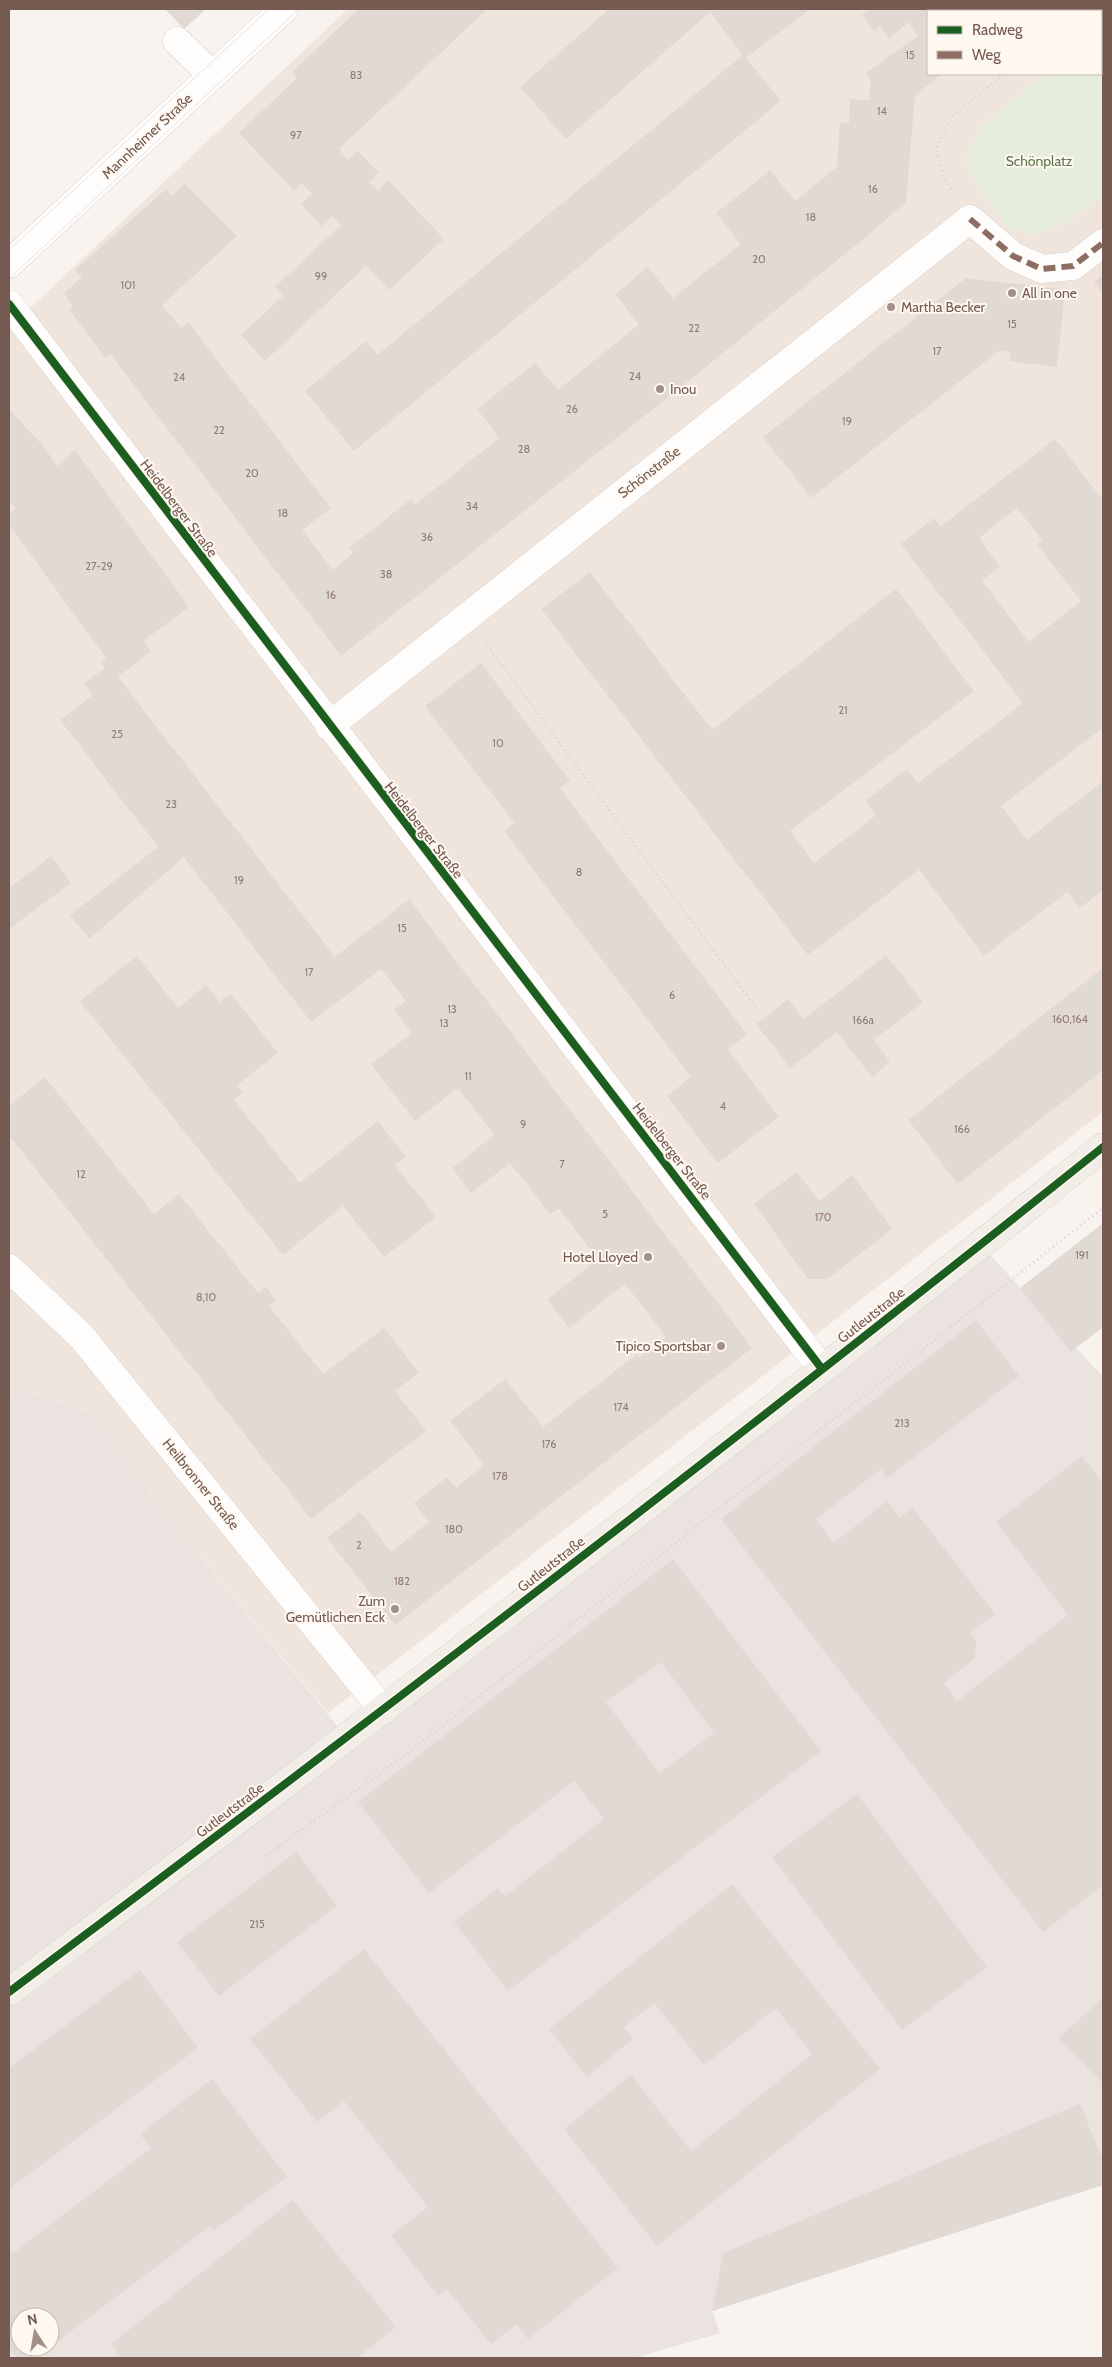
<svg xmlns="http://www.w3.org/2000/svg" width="1112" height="2367" viewBox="0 0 1112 2367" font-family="Cabin,sans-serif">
<rect width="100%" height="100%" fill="#f8f3ee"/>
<path fill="#f0e5dd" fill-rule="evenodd" d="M348,9H1103V1112L328,1713L165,1514L91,1413L19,1390L9,1398V328ZM928,11H1101V74H928Z"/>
<path fill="#eae3df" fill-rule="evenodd" d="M981,1245L1103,1377V2185L712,2311L720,2333L635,2358H9V1398L19,1390L91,1413L165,1514L347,1738ZM20,2317H50V2347H20Z"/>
<path fill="#e6edda" d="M1103,28V193L1068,222L1037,234L1011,230L975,184L966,159L980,127L1046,74H1101V30Z"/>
<path fill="#e1d9d4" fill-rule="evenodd" d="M165,9H206L184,29Z
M359,9H487L339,149L348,160L358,151L379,173L369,182L378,191L388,180L444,239L389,290L366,266L265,361L241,335L283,296L275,287L341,225L333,216L321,226L301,204L312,194L302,183L294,191L239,133L297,78L292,72Z
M609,9H810L746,58L781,101L354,451L305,391L366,341L377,355L743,55L710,12L566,139L520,87Z
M866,9H966L968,11H928V74H941L915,96L906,202L872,232L686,383L341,656L111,355L106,358L69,309L73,306L64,293L82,277L75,270L166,189L172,196L185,184L237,236L162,305L181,328L188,322L331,508L302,530L333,570L353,553L349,548L411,499L416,504L499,438L477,409L535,363L558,390L639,324L615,294L648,267L673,298L741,244L716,213L743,192L770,170L795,201L837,167L840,122L849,123L850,99L869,100L871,79L866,73L918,36L909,22L889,38L880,26L874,31L862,15L868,11Z
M1103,275V294L1094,282Z
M966,278L1065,290L1057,367L1009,361L1011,352L1000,350L811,498L763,437Z
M9,409L44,447L57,466L75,450L189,607L143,641L151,651L118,677L335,957L409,899L752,1348L395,1625L327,1538L360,1512L391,1552L429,1522L414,1503L447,1477L456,1488L484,1465L450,1421L505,1379L543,1427L637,1354L640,1357L666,1337L625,1284L569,1328L547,1300L598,1259L559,1209L550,1214L510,1163L471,1193L452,1168L494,1135L458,1088L415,1121L371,1064L412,1033L394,1010L406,1001L381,969L311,1022L184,857L89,939L70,915L158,847L60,720L93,695L84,683L105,668L100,662L106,658L9,525V514L16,508L9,500Z
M1055,439L1103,500V728L1001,806L1027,840L1103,781V890L1080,908L1067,892L984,956L919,870L808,955L541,609L590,572L712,730L896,589L974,691L790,831L814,863L876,815L865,801L907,769L918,783L1023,703L901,544L934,518L940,527ZM1017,508L1042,540L1037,544L1081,601L1029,642L982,581L1000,566L979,538Z
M481,663L570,781L560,788L747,1035L728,1049L779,1117L718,1163L667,1096L691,1077L504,831L514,823L425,706Z
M51,856L71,883L9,929V888Z
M886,955L923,1002L874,1040L890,1062L872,1077L837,1032L790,1068L756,1024L788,999L804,1019Z
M137,956L178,1008L206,985L220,1002L231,994L278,1053L237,1085L243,1092L234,1100L300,1183L378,1121L406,1157L395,1165L436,1217L384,1257L343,1206L283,1255L80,1001Z
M1103,968V1070L958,1184L908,1120Z
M45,1077L154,1214L179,1194L258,1293L266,1287L276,1300L269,1306L323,1374L384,1328L419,1373L395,1391L426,1431L311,1519L9,1135V1106Z
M797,1172L819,1201L852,1175L892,1229L828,1279H808L754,1204Z
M1103,1223V1327L1071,1352L1020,1288Z
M976,1320L1019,1376L887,1478L881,1469L816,1519L834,1543L887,1501L900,1518L912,1508L940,1543L995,1614L970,1633L976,1641L975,1658L944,1683L957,1701L1068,1615L996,1522L1082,1456L1103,1483V1885L1043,1932L721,1519Z
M673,1559L821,1751L508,1991L454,1922L498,1888L505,1896L604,1819L574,1781L429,1893L358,1802ZM661,1662L714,1733L659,1773L606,1702Z
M857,1794L987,1967L902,2030L772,1857Z
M296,1852L337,1906L219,1996L177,1942Z
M732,1884L880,2069L657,2246L564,2129L631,2075L691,2151L812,2054L776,2008L704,2065L654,2003L624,2027L633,2039L587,2077L549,2029Z
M364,1949L618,2268L528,2339L517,2324L491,2344L447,2289L438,2296L391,2236L428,2207L344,2101L317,2122L250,2039Z
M140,1970L198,2048L9,2189V2068Z
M1103,1997V2084L1059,2038Z
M212,2079L287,2177L213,2231L210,2226L50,2347V2317H20V2347H49L34,2358H17L9,2347V2256L151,2148L140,2134Z
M1080,2104L1103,2161V2185L712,2311L723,2253Z
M293,2200L396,2327L357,2358H122L111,2344Z"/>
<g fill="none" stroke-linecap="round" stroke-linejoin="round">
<defs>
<path id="minor" d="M1014,9L1016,11
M1077,11L1081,9
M177,41L212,75
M9,264L284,9
M9,304L822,1369
M329,726L970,219L1013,256L1042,269L1073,266L1103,243
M9,1268L82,1337L383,1710"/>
<path id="major" d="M9,1992C378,1716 743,1435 1103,1147"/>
</defs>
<use href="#minor" stroke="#d7d0cc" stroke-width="29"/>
<use href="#major" stroke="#d9d0cc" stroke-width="29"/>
<path stroke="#dad2d0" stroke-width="3" stroke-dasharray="1 4" stroke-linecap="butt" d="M951,189L945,179L936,150L952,116L1004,74
M487,645L756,1008
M266,1856L410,1751L1103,1208"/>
<use href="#minor" stroke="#fefdfc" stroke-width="28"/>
<use href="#major" stroke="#f2ede7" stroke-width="28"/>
<path stroke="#e5e4e6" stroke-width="1" d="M9,250L269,9
M9,279L299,9"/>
<path stroke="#8d6e63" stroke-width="6" stroke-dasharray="12 6" stroke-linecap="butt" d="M1077,11L1081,9
M970,219L1013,256L1042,269L1073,266L1103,243"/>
<defs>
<path id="cycleway" d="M9,304L822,1369
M9,1992C378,1716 743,1435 1103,1147"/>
</defs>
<use href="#cycleway" stroke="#fef8f1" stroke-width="11"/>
<use href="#cycleway" stroke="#1b5e20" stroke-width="8"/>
</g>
<g fill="#a29087" stroke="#fef8f1" stroke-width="2">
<circle cx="1012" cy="293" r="5"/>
<circle cx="891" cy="307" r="5"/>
<circle cx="660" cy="389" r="5"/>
<circle cx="648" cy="1257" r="5"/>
<circle cx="721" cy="1346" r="5"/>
<circle cx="395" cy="1609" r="5"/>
</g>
<g text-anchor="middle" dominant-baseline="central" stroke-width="4" stroke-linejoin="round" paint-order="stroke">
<g font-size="11" fill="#927c74">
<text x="910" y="55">15</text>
<text x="356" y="75">83</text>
<text x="882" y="111">14</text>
<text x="296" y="135">97</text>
<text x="873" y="189">16</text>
<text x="811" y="217">18</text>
<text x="759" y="259">20</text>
<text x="321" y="276">99</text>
<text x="128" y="285">101</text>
<text x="1012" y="324">15</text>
<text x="694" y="328">22</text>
<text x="937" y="351">17</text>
<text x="635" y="376">24</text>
<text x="179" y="377">24</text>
<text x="572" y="409">26</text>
<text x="847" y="421">19</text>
<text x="219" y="430">22</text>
<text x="524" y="449">28</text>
<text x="252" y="473">20</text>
<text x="472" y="506">34</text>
<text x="283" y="513">18</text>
<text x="427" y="537">36</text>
<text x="99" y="566">27-29</text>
<text x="386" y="574">38</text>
<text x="331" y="595">16</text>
<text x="843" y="710">21</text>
<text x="117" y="734">25</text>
<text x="498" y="743">10</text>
<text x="171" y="804">23</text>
<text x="579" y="872">8</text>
<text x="239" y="880">19</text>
<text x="402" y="928">15</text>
<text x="309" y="972">17</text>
<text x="672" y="995">6</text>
<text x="452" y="1009">13</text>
<text x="1070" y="1019">160,164</text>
<text x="863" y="1020">166a</text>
<text x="444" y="1023">13</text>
<text x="468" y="1076">11</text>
<text x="723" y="1106">4</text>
<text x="523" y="1124">9</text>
<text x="962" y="1129">166</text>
<text x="562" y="1164">7</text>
<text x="81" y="1174">12</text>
<text x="605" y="1214">5</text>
<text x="823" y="1217">170</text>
<text x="1082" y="1255">191</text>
<text x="206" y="1297">8,10</text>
<text x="621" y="1407">174</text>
<text x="902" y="1423">213</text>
<text x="549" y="1444">176</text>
<text x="500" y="1476">178</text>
<text x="454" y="1529">180</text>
<text x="359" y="1545">2</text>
<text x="402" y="1581">182</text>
<text x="257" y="1924">215</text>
</g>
<g font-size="14" fill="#745a50" stroke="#fef8f1">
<text transform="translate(147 136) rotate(-43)">Mannheimer Straße</text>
<text transform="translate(649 472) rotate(-38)">Schönstraße</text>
<text transform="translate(179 508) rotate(53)">Heidelberger Straße</text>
<text transform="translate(424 830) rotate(52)">Heidelberger Straße</text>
<text transform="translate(672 1151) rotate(52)">Heidelberger Straße</text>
<text transform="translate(871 1315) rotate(-38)">Gutleutstraße</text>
<text transform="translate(201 1484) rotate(51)">Heilbronner Straße</text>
<text transform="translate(551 1564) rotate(-38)">Gutleutstraße</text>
<text transform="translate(230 1810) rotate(-37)">Gutleutstraße</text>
</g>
<g font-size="14" fill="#5a7849" stroke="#fef8f1">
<text x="1039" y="161">Schönplatz</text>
</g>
<g font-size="14" fill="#745a50" stroke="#fef8f1" text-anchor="start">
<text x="1022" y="293">All in one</text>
<text x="901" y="307">Martha Becker</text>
<text x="670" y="389">Inou</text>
<text x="638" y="1257" text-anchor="end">Hotel Lloyed</text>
<text x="711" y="1346" text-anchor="end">Tipico Sportsbar</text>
<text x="385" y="1601" text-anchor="end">Zum<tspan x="385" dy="16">Gemütlichen Eck</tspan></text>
</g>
</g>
<rect width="1112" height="2367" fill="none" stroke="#745a50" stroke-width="20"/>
<rect x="927" y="10" width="175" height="65" fill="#fef8f1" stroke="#c7b9b1"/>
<rect x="937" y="26" width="25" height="8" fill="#1b5e20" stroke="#c7b9b1"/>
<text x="972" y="35" font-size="15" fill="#745a50">Radweg</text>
<rect x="937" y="51" width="25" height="8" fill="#8d6e63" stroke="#c7b9b1"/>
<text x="972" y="60" font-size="15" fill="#745a50">Weg</text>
<g transform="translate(35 2332) rotate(348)"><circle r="24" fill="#fef8f1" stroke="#c7b9b1"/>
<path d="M0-4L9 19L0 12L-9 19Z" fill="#a29087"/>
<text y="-8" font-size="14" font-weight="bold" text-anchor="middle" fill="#745a50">N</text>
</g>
</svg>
